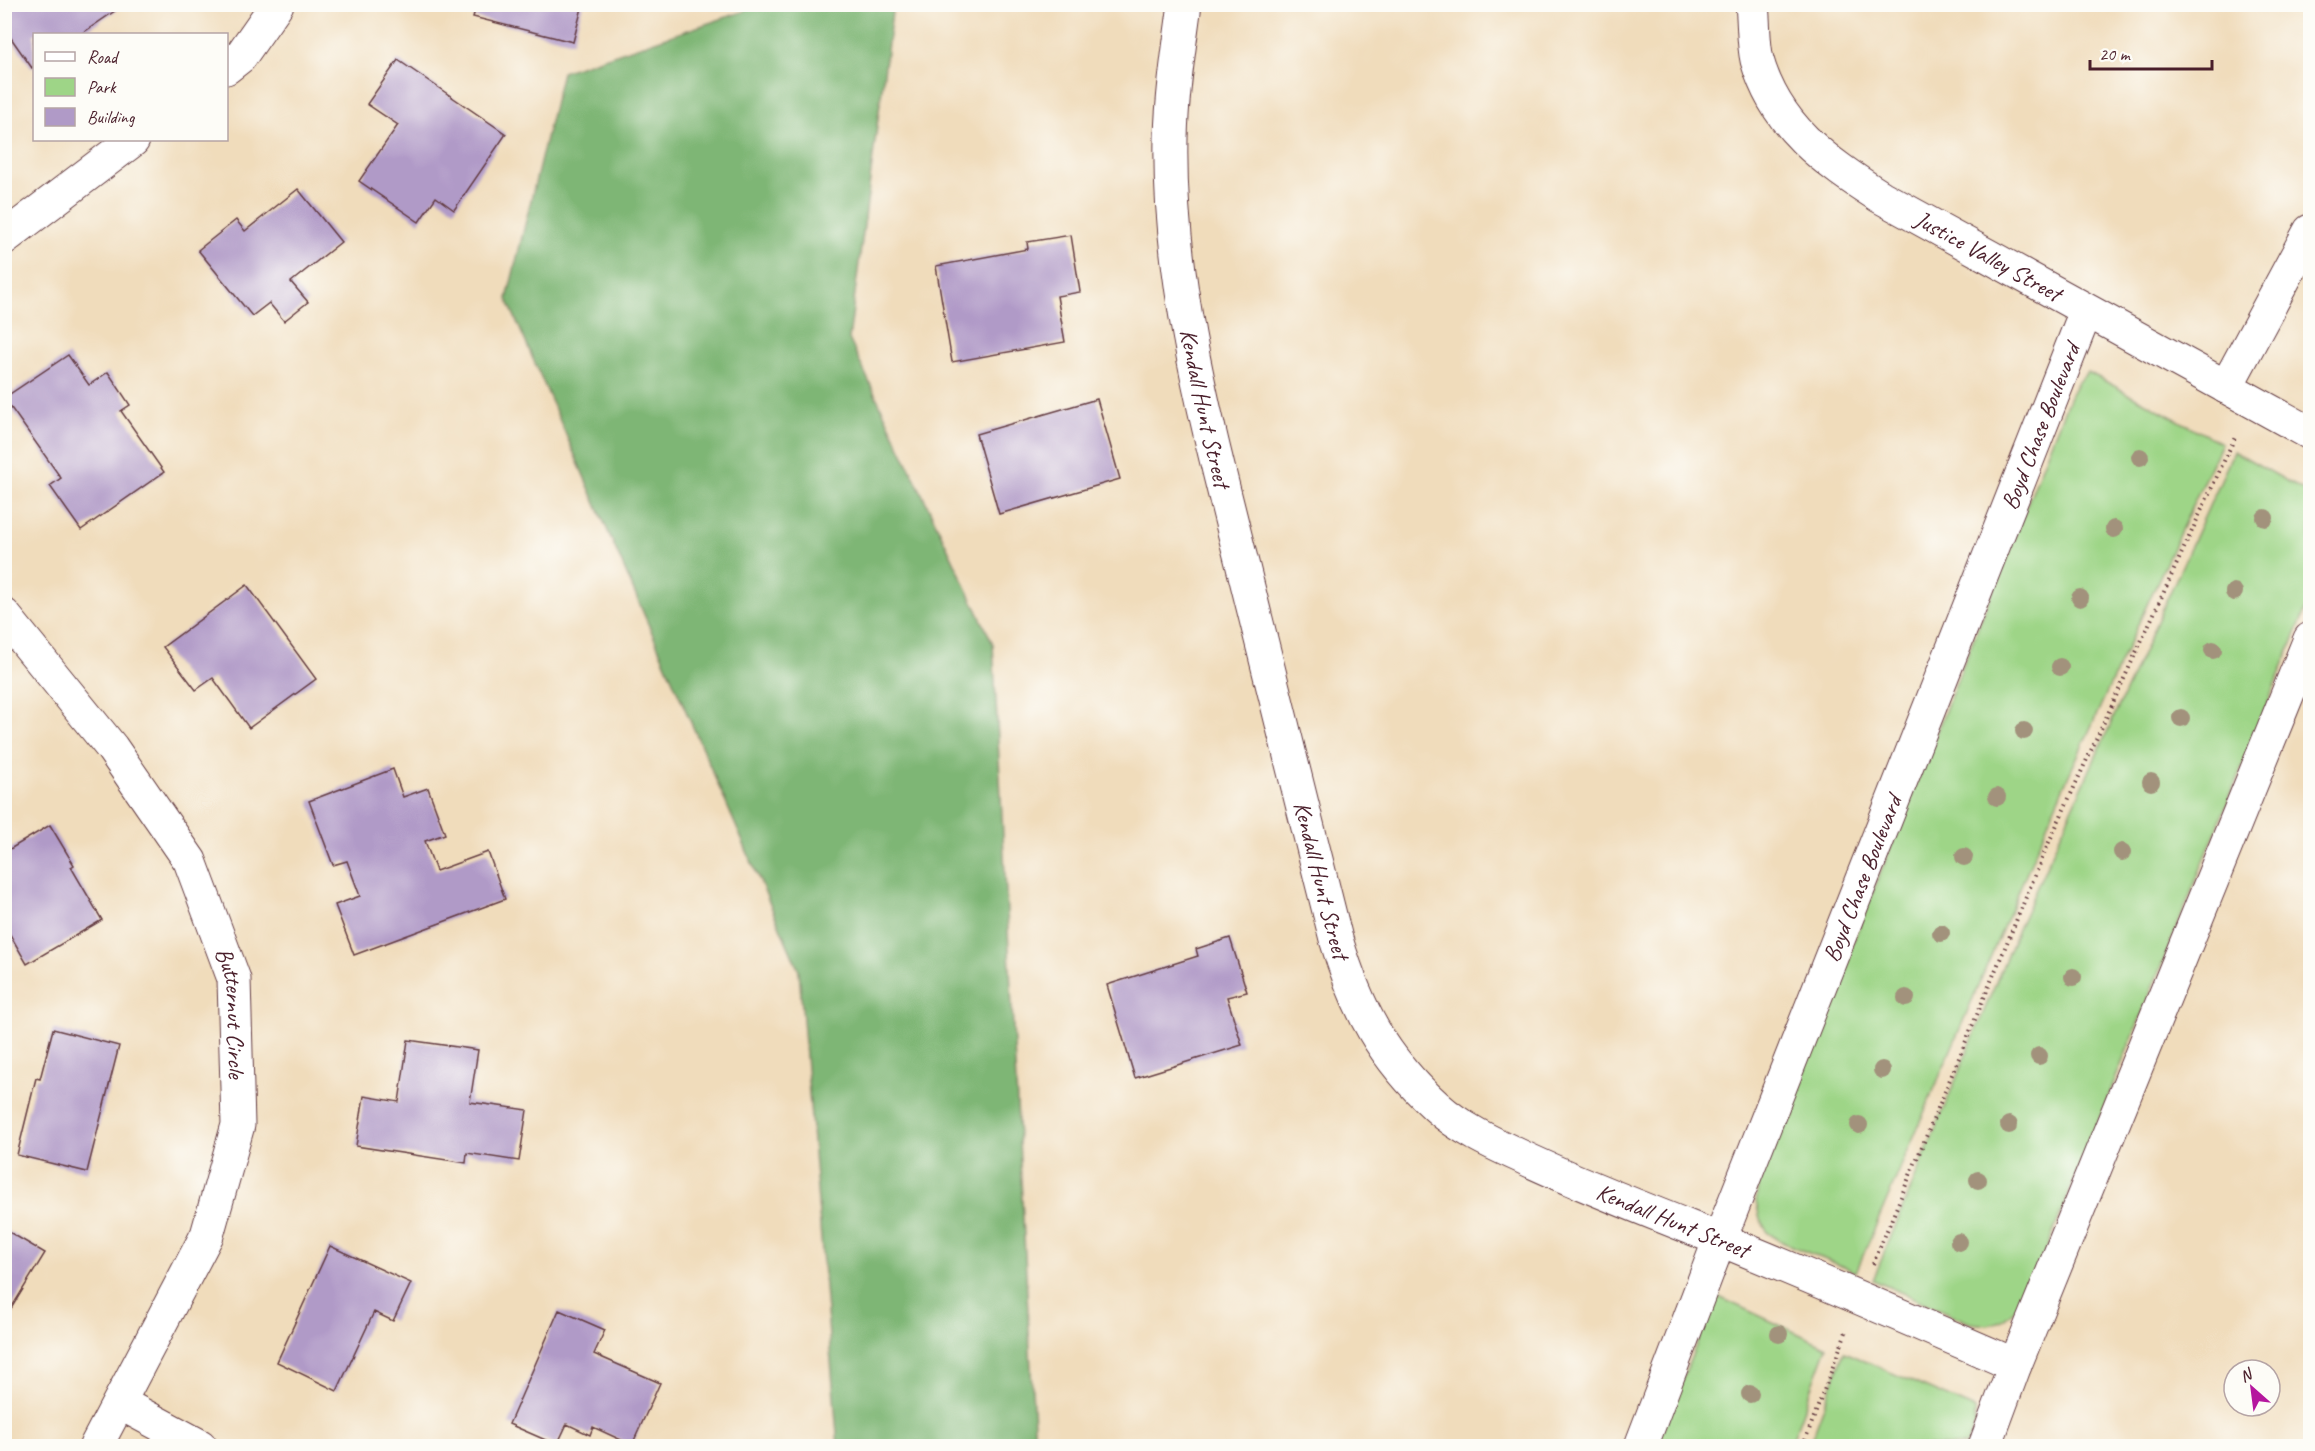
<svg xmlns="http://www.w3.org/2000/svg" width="2315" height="1451" viewBox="0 0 2315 1451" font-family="Caveat,sans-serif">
<rect width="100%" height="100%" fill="#fdfcf7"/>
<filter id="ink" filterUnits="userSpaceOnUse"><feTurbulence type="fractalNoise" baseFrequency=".0167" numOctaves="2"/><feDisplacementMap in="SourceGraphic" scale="12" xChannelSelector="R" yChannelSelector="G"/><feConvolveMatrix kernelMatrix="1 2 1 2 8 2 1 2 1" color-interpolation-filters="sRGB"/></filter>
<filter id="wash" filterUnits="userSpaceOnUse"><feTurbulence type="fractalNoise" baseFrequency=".008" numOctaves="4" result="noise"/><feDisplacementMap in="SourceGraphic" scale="24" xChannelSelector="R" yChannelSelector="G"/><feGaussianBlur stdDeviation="1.35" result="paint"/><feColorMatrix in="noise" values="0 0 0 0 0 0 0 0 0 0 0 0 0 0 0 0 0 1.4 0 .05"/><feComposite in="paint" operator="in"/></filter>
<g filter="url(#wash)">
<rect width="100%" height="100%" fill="#f0dcbb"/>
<path fill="#9ed587" stroke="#747a59" stroke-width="1.5" d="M2088,372L2221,443L2058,799L1856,1272L1784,1243L1768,1233L1760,1219L1756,1202L1759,1179L2070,396L2077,383Z
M2234,451L2310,494V599L2040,1265L2023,1302L2001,1321L1988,1325L1970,1323L1873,1280L2017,931Z
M1719,1297L1827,1347L1790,1446H1656L1712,1305Z
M1844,1352L1975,1409V1423L1966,1446H1809Z"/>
<path fill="#7eb674" stroke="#646a50" stroke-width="1.5" d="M746,5H893L849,339L993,644L1035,1446H838L799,971L507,299L562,72L745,11Z"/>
<g id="blocks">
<path fill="#b09ac7" d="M4,4H125L81,34H34V66L32,68L4,28Z
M477,4H583L573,42L473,17Z
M398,60L506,134L454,210L436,197L419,222L359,181L398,125L367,104Z
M298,189L341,242L291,282L308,302L284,321L269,303L252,316L198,250L236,220L245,231Z
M1071,235L1080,292L1057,296L1065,342L952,362L936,266L1028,249L1027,242Z
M68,355L89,385L108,372L130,405L121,411L164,472L81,530L50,486L61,478L4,398Z
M1097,399L1120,479L999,514L976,434Z
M247,585L316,679L249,728L213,678L196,690L163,647Z
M393,769L403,797L428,788L445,834L425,841L436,871L488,852L505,899L354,955L335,905L360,896L347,861L333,865L309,801Z
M50,825L74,865L71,867L102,920L27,964L5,926V852Z
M1230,938L1247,992L1227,997L1242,1045L1135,1078L1107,985L1198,956L1196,949Z
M53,1029L119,1046L87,1172L17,1155L36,1078L40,1079Z
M408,1040L478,1050L470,1102L527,1110L519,1161L467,1153L466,1163L356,1146L364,1096L399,1102Z
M4,1229L45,1253L4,1320Z
M330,1246L411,1283L393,1321L374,1312L337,1391L277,1362Z
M559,1310L605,1330L594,1354L660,1383L632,1445L593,1427L590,1435L567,1424L557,1445L509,1424Z"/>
</g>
</g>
<g filter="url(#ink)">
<use href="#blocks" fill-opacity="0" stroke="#633b41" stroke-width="1.5"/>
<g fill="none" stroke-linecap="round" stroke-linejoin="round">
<defs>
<g id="minor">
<path id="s1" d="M1185,4C1179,49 1172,93 1171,138C1168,283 1208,427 1243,567C1273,691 1305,815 1336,939C1357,1009 1382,1057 1437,1107C1460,1128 1490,1142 1518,1155C1574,1182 1632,1204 1689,1227C1799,1271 1907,1318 2015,1365"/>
<path id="s2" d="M1752,4C1754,22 1753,43 1757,60C1776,127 1825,161 1881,197L2310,433"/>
<path d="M226,68L240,57L277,4"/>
<path d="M4,238L133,140"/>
<path d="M2226,387L2310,231"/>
<path id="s3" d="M4,615L112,748L190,861L234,979L238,1125L207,1235L96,1446"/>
<path d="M120,1403L200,1446"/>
<path id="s4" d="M1641,1446L1720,1239L2086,311"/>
<path d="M1985,1446L2015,1365L2310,639"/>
</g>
</defs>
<use href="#minor" stroke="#633b41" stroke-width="35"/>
<path stroke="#633b41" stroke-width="4" stroke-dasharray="1.5 4.5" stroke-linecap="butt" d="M1873,1264L2049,842L2236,435
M1803,1446L1846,1332"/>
<use href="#minor" stroke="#fff" stroke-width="33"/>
</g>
<g fill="#a2927b">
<circle cx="2140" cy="457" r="9"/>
<circle cx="2265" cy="518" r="9"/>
<circle cx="2114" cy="529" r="9"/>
<circle cx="2234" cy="592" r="9"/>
<circle cx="2080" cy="598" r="9"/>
<circle cx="2213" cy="650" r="9"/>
<circle cx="2060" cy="667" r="9"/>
<circle cx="2181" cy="718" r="9"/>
<circle cx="2024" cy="731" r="9"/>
<circle cx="2151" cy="782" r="9"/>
<circle cx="1997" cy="797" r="9"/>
<circle cx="2122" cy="852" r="9"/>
<circle cx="1964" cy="857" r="9"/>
<circle cx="1941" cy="933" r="9"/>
<circle cx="2073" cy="977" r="9"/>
<circle cx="1906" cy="998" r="9"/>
<circle cx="2039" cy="1056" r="9"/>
<circle cx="1882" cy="1070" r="9"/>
<circle cx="1859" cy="1125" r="9"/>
<circle cx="2009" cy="1125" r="9"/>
<circle cx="1978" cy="1180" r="9"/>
<circle cx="1959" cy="1242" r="9"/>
<circle cx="1779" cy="1334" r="9"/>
<circle cx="1750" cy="1394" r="9"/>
</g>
</g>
<g text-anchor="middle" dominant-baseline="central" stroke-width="6" stroke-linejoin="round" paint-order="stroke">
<g font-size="24" fill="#4a1f2b" stroke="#fdfcf7">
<text stroke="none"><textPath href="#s2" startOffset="368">Justice Valley Street</textPath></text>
<text stroke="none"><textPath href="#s1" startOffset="408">Kendall Hunt Street</textPath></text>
<text stroke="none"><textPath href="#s4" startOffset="1095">Boyd Chase Boulevard</textPath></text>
<text stroke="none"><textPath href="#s4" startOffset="609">Boyd Chase Boulevard</textPath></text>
<text stroke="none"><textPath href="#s1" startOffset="894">Kendall Hunt Street</textPath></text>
<text stroke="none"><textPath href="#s3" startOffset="468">Butternut Circle</textPath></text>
<text stroke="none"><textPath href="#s1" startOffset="1416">Kendall Hunt Street</textPath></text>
</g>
</g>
<rect width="2315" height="1451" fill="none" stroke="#fdfcf7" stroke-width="24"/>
<rect x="33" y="33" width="195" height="108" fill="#fdfcf7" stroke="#b5a4a5" stroke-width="1.5"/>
<rect x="45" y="52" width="30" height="9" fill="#ffffff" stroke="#b5a4a5" stroke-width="1.5"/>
<text x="87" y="63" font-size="18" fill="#4a1f2b">Road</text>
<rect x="45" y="78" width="30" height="18" fill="#9ed587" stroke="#b5a4a5" stroke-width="1.5"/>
<text x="87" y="93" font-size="18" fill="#4a1f2b">Park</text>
<rect x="45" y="108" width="30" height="18" fill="#b09ac7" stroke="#b5a4a5" stroke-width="1.5"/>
<text x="87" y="123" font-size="18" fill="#4a1f2b">Building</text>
<g transform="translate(2252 1388) rotate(332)"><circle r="28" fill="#fdfcf7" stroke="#b5a4a5" stroke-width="1.5"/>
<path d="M0-4.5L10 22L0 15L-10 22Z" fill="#b5179e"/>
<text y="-9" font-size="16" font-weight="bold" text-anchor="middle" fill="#4a1f2b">N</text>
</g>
<path d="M2090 60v9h122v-9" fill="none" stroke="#4a1f2b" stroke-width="3"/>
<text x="2099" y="60" font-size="18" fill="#4a1f2b" stroke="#fdfcf7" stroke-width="4.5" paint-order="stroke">20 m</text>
</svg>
